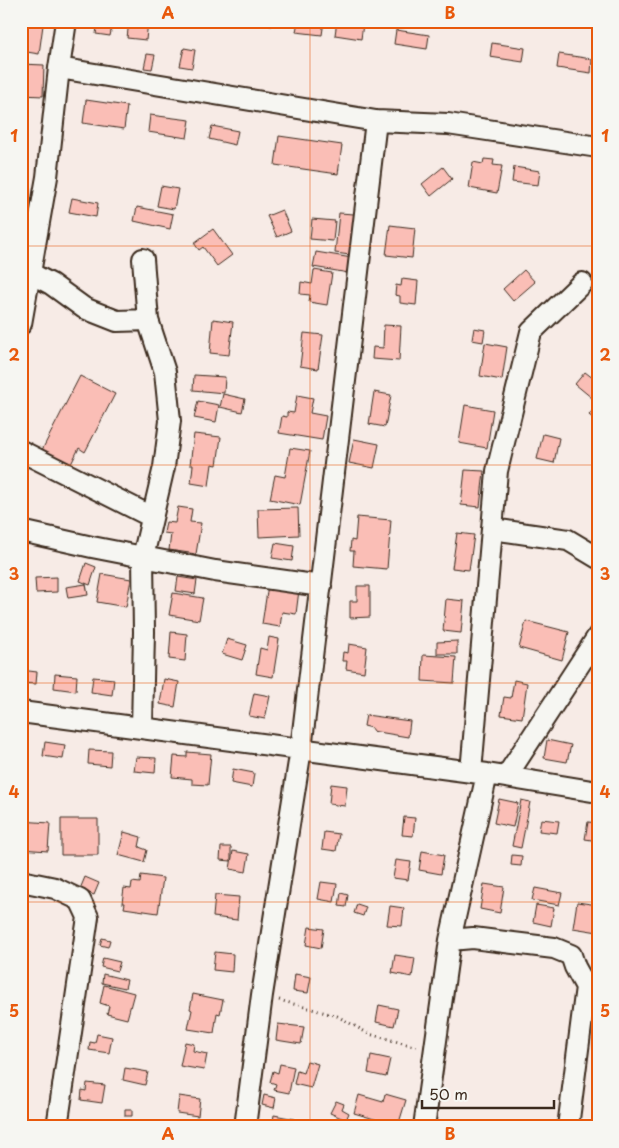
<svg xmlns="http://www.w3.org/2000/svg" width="619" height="1148" viewBox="0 0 619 1148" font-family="'Playpen Sans',sans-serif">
<rect width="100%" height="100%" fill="#f7ebe6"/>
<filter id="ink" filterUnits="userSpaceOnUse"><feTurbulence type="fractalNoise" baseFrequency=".02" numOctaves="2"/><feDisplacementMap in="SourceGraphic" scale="10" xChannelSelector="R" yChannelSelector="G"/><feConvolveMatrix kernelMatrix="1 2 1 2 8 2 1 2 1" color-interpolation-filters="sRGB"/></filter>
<g filter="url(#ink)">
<path fill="#fabeb6" stroke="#3b2a1e" d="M98,21H113L110,36L96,34Z
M129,21H148L146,40L127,38Z
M247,21H273L272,26L247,22Z
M298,21H324L322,35L296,32Z
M337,21L363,24L361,39L335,35Z
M438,21H466V25Z
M21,22L43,25L39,54L21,51Z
M396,30L429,35L427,49L394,44Z
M492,43L525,48L523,62L490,57Z
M184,48L195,50L192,68L180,66Z
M147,54L155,55L152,69L144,68Z
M559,54L592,59L591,73L557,68Z
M21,64L44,65L43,96L21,95Z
M86,100L127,106L124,129L83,123Z
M150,115L190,120L187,138L148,132Z
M212,126L238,131L235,145L209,139Z
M279,136L342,145L338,174L275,165Z
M484,159L494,160L493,165L502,166L497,193L469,188L473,162L483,164Z
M443,167L452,179L431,196L422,184Z
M514,167L540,171L538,185L512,182Z
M161,186L178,189L174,209L157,206Z
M21,197L30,198L25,218H21Z
M72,198L98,203L96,217L69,212Z
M137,207L173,214L170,229L134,221Z
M282,210L291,231L277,237L267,216Z
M339,213L354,214L350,255L335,253Z
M312,219L335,221L333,241L310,239Z
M390,225L415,228L412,258L386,255Z
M213,229L232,255L217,266L203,247L199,250L194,243Z
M316,252L352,258L349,273L313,267Z
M314,270L332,273L327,305L309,302L310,295L300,294L301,282L312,284Z
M524,270L535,282L513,301L503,289Z
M402,279L418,281L416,305L400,303V296L395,295L396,285L401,286Z
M213,319L233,322L229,355L210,353Z
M384,325L401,326L399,361L372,359L373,347L383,348Z
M474,328L485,330L483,342L472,340Z
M304,333L323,335L318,369L300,366Z
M485,343L507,347L502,380L480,376Z
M585,372L598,382V403L575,384Z
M194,375L225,377L224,393L193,390Z
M80,376L115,394L85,452L79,448L71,464L42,450Z
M374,392L391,395L385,427L369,424Z
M223,394L245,399L242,412L220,407Z
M297,395L313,398L310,413L326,416L322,440L279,433L282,416L287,417V412L294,413Z
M198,401L219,405L216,422L194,418Z
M465,405L493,410L487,448L459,443Z
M596,406L598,408V422L589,415Z
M194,434L221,437L217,465L212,464L209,486L191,483L193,465H190Z
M543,434L559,438L554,463L537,459Z
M354,439L379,444L374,468L349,463Z
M290,448L310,451L300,505L270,499L275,475L285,477Z
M465,470L484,471L480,507L461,505Z
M178,507L192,509L190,522L201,523L196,554L169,550L171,534L164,533L166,522L175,523Z
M298,508L299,535L259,537L258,509Z
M357,517L391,520L387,569L353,566L354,551H350L351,540L355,541Z
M457,533L474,535L469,570L452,568Z
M275,543L294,546L292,561L272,558Z
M86,563L96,567L90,585L80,581Z
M102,574L131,579L126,607L97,602Z
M57,577V592L36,593L35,578Z
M178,577L197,580L195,594L176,591Z
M86,584L88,595L68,598L66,587Z
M268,585L299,590L296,614L282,612L280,627L262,624Z
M357,586H370V617L350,618V601H357Z
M173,593L203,598L199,620L169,615Z
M446,599L464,601L461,633L443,631Z
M526,621L569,632L562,660L519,648Z
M171,632L187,634L185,661L169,659Z
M269,637L279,639L273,677L256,674L260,648L267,650Z
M227,639L247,645L242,660L222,654Z
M457,641V654H437V642Z
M349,644L367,647L364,672L346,669L347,661H342L343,652L348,653Z
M423,655L456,657L454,683L422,681Z
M21,670L37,672L36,684L21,683Z
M55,674L77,676L76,691L54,688Z
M93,677L114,679L112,695L91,692Z
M164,679L179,682L175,707L160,704Z
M514,680L527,683L522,718L501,715L504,697L511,698Z
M254,693L270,696L265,719L249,716Z
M366,715L410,721L408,737L372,731V728L364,726Z
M547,740L571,745L567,762L544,758Z
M45,742L65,745L63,759L43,756Z
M89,750L111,751L110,766L88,764Z
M187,752L211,754L208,785L192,784V779L172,777L174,756L187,757Z
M136,757L156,758L155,773L134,771Z
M233,769L254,773L252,787L231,783Z
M331,784L347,786L345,806L329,804Z
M499,799L518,803L513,827L494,823Z
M521,800L530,802L521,848L512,846Z
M404,817L415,818L413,836L402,835Z
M61,819H98V855H61Z
M541,819L559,821L557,833L539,831Z
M21,821L50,823L48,851L21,849Z
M588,822L598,823V841L585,839Z
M124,832L141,837L139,847L147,850L144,862L118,855Z
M324,832L339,834L336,851L322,849Z
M221,847H231V861L220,860Z
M233,851L249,854L246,872L230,869Z
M422,851L444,855L441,874L419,870Z
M512,855L522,856L521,866L511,865Z
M396,860L411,862L408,880L393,878Z
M141,875L163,878L158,913L124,908L125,903H122L124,888L131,889L132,882L140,883Z
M85,877L99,883L94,895L80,889Z
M321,882L337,884L334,902L318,899Z
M484,884L504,887L500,913L480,909Z
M535,888L562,893L559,905L532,900Z
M341,893L348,895L346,907L339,906Z
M215,895L239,897L237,920L213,917Z
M577,902L598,905V932L573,928Z
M357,904L366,907L363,916L354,913Z
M536,905L554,908L551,926L533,922Z
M390,906L404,908L402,926L387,925Z
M309,927L324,929L321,948L306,945Z
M102,938L110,940L108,947L100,945Z
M215,952L233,954L232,972L213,970Z
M395,955L415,958L412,977L392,973Z
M103,958L120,962L117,971L101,967Z
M103,974L127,980L125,988L102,983Z
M295,974L311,977L308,993L293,991Z
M104,985L134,993L127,1019L107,1014L109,1006L100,1003Z
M193,994L223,1000L220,1014L217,1013L214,1033L188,1029L192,1010L190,1009Z
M379,1005L398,1009L394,1026L376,1022Z
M278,1024L304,1027L301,1044L276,1040Z
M97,1034L112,1037L109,1053L89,1050L90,1042L95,1043Z
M185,1042L194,1044L193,1051L207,1054L204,1070L180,1066Z
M371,1055L390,1059L386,1077L368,1073Z
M307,1061L318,1064L311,1088L294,1084L297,1071L303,1073Z
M280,1064L294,1067L289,1093L274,1090L276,1084L270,1082L273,1071L278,1073Z
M125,1068L148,1072L145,1085L123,1080Z
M87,1083L105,1085L102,1103L81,1100L82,1090L86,1091Z
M385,1094L406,1100L398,1126L354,1113L359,1095L383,1102Z
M264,1095L276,1098L274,1108L262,1105Z
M179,1096L200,1099L198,1116L177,1113Z
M336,1101L344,1104L342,1109L349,1113L346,1120L330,1113Z
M125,1109H132V1116H125Z
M274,1115L295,1119L294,1127H272Z"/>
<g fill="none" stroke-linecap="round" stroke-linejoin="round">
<defs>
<path id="minor" d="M59,68L376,121L448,124L598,147
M30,273L51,284L84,308L117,321L148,320
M21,324L47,177L59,68L66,21
M21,451L152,517
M492,529L568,540L598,558
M21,531L92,547L215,571L321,586
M21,712L487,774L598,792
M142,728L144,632L143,557L164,467L170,421L165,372L148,320L143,259
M471,772L497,471L531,332L582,283
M487,774L450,940L473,938L554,948L571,955L575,967L586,987L568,1127
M506,777L598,636
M21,881L55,888L80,900L88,917L57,1127
M245,1127L262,995L301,749L376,121
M424,1127L450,940"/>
</defs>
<use href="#minor" stroke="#3b2a1e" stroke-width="24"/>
<path stroke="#3b2a1e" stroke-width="3" stroke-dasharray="1 4" stroke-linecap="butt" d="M279,1000L337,1016L369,1034L417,1047"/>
<use href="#minor" stroke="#f6f6f2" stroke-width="20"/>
</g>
</g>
<path fill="none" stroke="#e8590c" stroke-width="1" stroke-opacity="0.55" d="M310,21V1127M21,246H598M21,465H598M21,683H598M21,902H598"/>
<rect width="619" height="1148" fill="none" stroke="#f6f6f2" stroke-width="55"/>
<path d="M422 1100v8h132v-8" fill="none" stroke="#3b2a1e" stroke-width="2.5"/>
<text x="429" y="1100" font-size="15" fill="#3b2a1e" stroke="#f6f6f2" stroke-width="4" paint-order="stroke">50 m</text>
<rect x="28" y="28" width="564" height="1092" fill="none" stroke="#e8590c" stroke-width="2"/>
<g font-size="16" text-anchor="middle" font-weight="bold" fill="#e8590c">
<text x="168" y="19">A</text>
<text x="450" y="19">B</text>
<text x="14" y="142">1</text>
<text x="605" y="142">1</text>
<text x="14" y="361">2</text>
<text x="605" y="361">2</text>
<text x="14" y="580">3</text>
<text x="605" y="580">3</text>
<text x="14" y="798">4</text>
<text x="605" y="798">4</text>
<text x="14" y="1017">5</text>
<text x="605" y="1017">5</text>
<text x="168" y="1140">A</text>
<text x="450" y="1140">B</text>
</g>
</svg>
